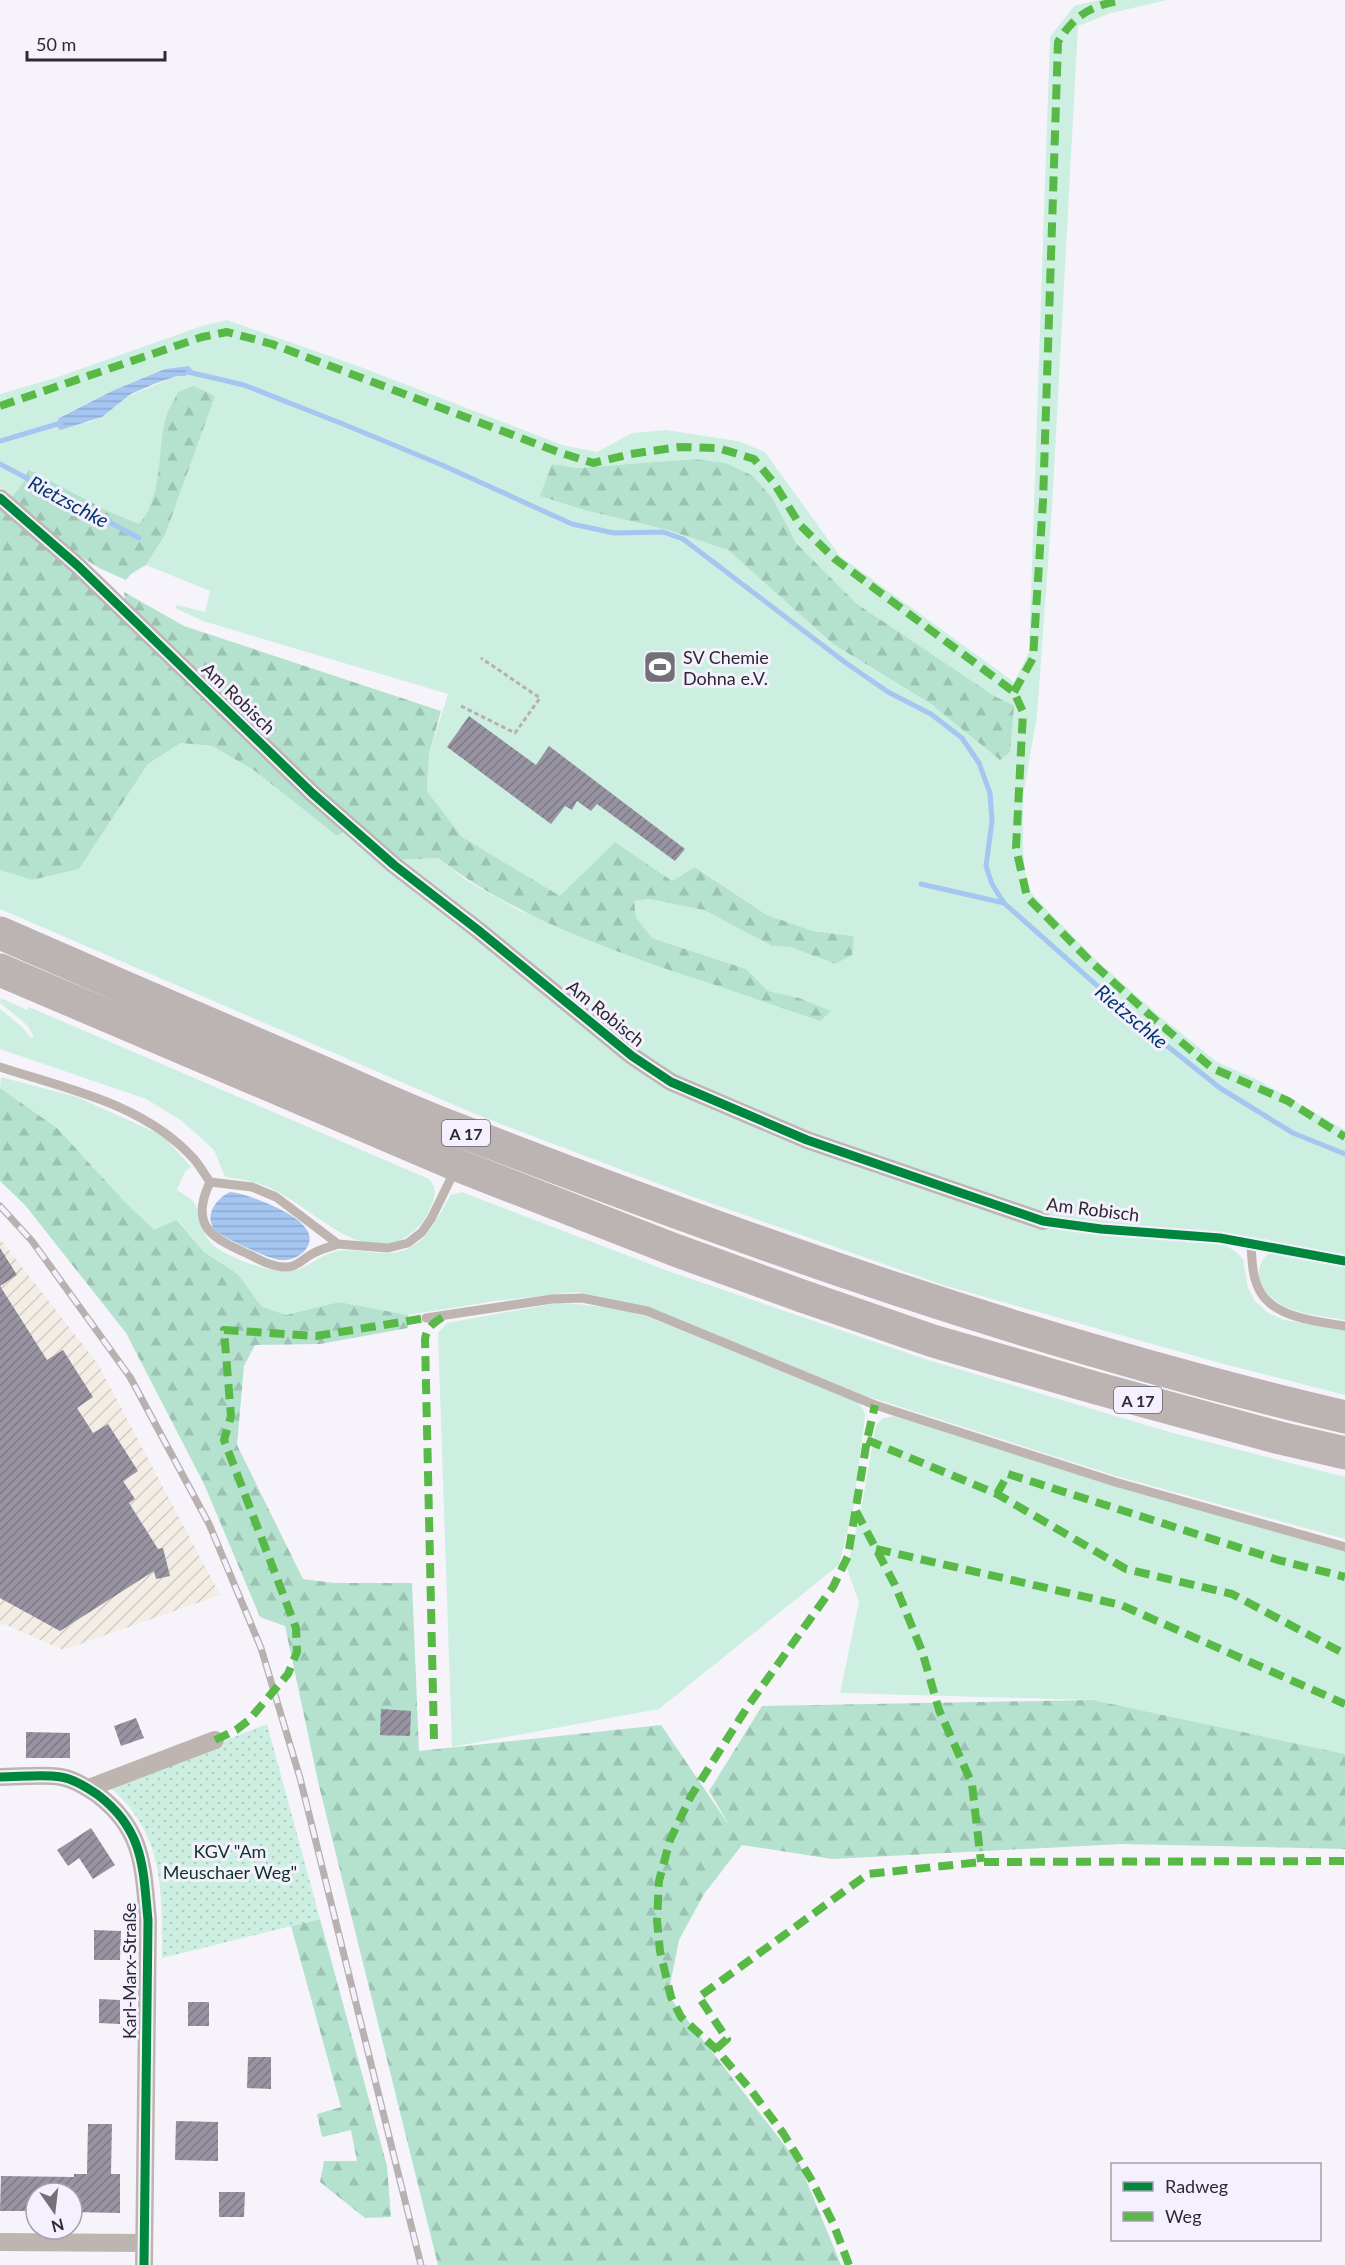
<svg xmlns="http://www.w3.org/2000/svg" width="1345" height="2265" viewBox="0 0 1345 2265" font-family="Lato,sans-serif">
<defs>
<pattern id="industrial-furrows" width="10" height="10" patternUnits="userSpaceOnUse" patternTransform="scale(1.5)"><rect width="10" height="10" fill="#f3ede5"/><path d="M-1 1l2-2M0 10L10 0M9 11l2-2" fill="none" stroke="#d0cbc5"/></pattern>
<pattern id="forest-firs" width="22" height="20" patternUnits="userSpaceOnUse" patternTransform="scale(1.5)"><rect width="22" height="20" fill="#b4e2cf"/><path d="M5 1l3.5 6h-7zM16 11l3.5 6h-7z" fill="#9bc2b2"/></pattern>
<pattern id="garden-dots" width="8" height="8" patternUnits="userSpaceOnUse" patternTransform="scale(1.5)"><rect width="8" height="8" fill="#cdefe1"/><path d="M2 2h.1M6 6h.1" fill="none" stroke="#b0cdc2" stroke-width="1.8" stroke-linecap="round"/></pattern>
<pattern id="water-rules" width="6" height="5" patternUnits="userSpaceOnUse" patternTransform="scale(1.5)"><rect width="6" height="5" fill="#a5c6f1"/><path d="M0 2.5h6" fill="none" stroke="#8eaacf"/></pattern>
<pattern id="building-hatch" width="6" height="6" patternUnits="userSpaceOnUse" patternTransform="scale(1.5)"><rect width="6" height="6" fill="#9893a1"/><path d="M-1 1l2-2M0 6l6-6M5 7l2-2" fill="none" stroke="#7c7884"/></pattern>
</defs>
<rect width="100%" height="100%" fill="#f6f4fa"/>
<path fill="url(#industrial-furrows)" d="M0,1239L98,1364L220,1595L63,1650L4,1624L0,1625Z"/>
<path fill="#cdefe1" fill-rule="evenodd" d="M1098,0H1167L1111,13L1078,26L1052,508L1037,716L1023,796V849L1025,871L1031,893L1094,958L1156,1013L1217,1062L1258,1080L1345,1130V1256L1269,1240L1221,1233L1104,1225L1043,1215L813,1135L674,1076L628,1046L397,860L438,858L466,880L520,911L830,1011L799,998L768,991L746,969L652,938L636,917L634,901L649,899L704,910L772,946L790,947L834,964L854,936L813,931L767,915L696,867L672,881L615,842L560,897L462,837L427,791L429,754L448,694L203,621L175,608L177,605L205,612L210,591L146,565L165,535L215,395L166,419C159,452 163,498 139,524L108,511L28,469L26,479L12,497L0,487V394L55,378L202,326L227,320L358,366L562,445L597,452L632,433L666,430L738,441L765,452L840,556L1014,682L1029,652L1050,37L1074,6ZM189,366L185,376H177L131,395L102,417L87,423L59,417L112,391L165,369ZM694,459L726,463L753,476L773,499L796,543L857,604L996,697L1013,705L1000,759L931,704L833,644L728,550L668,530L588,511L552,464L578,468Z
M181,743L212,746L255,771L337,836L343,832L633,1065L1041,1226L1105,1235L1215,1242L1225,1245L1235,1251L1243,1259L1248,1288L1255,1301L1267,1312L1284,1320L1345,1330V1395L1220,1363L946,1286L696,1198L480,1116L0,909V870L32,880L79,869L148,764Z
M1,998L27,1010L29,1007L429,1179C439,1192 434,1199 428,1213C424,1222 418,1228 410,1234C366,1268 315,1211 278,1192C262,1183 243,1179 225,1177L214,1150L182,1121L146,1099L0,1049V1009L23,1028L31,1038L34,1036L26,1024L0,1003Z
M1,1077L77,1097L155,1132L167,1140L191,1167L185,1172L177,1190C181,1193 188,1196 192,1200C204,1213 198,1235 217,1248C238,1261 281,1279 304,1267C317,1260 329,1250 346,1250C368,1250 393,1259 413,1246C431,1235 440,1212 451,1195L462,1192L668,1271L928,1360L1173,1433L1345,1477V1539L1116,1476L863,1395L647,1307L577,1292L495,1301L408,1315L339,1302L286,1315L261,1306L238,1274L204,1252L178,1220L154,1231L123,1200L57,1128L0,1088Z
M1268,1254H1278L1345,1267V1320C1314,1314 1267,1314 1259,1275C1258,1267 1262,1259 1268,1254Z
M557,1303C588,1304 616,1308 646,1316L857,1402L864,1410L865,1417L853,1509L839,1565L659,1709L452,1747L438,1333L447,1323Z
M895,1416L1345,1548V1754L1093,1700L840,1693L859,1602L847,1569L861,1510L876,1425L883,1418Z"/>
<path fill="url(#forest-firs)" d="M194,386L215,396L165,535L146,565L131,574L126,580L101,569L78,555L12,497L26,479L28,469L108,511L139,524C163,497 157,455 165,421C167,411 174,401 178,392Z
M694,459L726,463L753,476L773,499L796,543L857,604L996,697L1014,705L1010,752L1000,760L931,704L833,644L728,550L668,530L588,511L540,496L552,464L578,468Z
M0,509L71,571L343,832L337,836L255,771L212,746L181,743L148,764L79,869L32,880L0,870Z
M124,592L184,626L441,711L429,754L427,791L462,837L560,896L615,842L672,881L695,867L767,915L813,931L854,936L852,955L835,964L790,947L772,946L704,910L649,899L634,901L636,917L652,938L746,969L768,991L799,998L831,1011L820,1021C771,1004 722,987 672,971C589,942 508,912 438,858L397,860C304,776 216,687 125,600Z
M0,1088L57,1128L123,1200L154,1230L177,1220L204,1252L238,1274L261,1306L286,1315L339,1302L408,1315V1328L320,1344L255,1345L244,1366L237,1445L303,1579L335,1583H412L419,1751L661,1725L731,1828L709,1791L762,1706L1093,1700L1345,1754V1849L1121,1844L832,1859L742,1845L704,1894L679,1940L668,1995L800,2165L841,2265H438L319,1786L285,1626L260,1617L204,1484L126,1333L25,1205L0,1181Z
M320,1919L387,2166L391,2217L365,2218L320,2182L324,2161H357L351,2130L322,2137L317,2114L341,2107L291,1926Z"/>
<path fill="url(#garden-dots)" d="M267,1724L320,1919L162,1958C162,1890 165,1833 108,1786Z"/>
<path fill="url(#water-rules)" d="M189,366L193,371L185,376H177L154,384L131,394L102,417L60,430L56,425L59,418L112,391L165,369Z
M230,1192C248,1194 292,1211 304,1226C320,1243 299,1262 280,1260C270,1259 220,1237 214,1229C204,1214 217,1198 230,1192Z"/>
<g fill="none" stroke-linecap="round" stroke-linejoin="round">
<path stroke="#a5c6f1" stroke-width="5" d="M188,372L244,385L343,424L442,465L572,524L614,533L663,532L683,539L846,663L888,692L931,714L962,738L979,763L990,793L992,821L986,866L992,884L1004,903
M0,441L61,423
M0,464L139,538
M921,884L1004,903L1146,1029L1220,1088L1293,1133L1345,1154"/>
</g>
<path fill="url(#building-hatch)" d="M469,716L536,765L549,746L685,849L675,861L597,804L591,811L577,801L572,810L565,806L551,824L447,747Z
M0,1248L17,1275L0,1286Z
M0,1286L47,1360L63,1350L93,1397L77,1408L93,1433L108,1424L138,1471L123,1481L135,1499L129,1503L158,1549L163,1548L170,1576L156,1579L154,1571L60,1631L0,1598Z
M381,1709L411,1711L410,1736L380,1735Z
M136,1718L144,1738L121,1746L114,1726Z
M26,1732L70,1733V1758H26Z
M91,1828L115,1865L93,1879L79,1858L68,1866L57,1850Z
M94,1930L121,1931L120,1960H94Z
M99,1999L120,2000V2024L99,2023Z
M188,2002H209V2026H188Z
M248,2057H271V2089L247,2088Z
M176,2121L218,2122V2161L175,2160Z
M88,2124H112L111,2174H120V2213L73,2212L74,2193H36V2211H0L1,2176L74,2177V2174H87Z
M219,2192H245L244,2217H219Z"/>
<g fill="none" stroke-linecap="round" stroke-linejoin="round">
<path stroke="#b7afad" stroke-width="3" stroke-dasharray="4.5 3" stroke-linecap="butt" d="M461,706L515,733L540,698L481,658"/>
<path stroke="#bfb5b0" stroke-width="9" d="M0,1067C67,1089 145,1104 194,1159C200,1166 205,1175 210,1182L252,1187L276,1197L338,1244L388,1248L408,1243L422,1232L431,1219L455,1170
M210,1182C189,1226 212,1238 248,1254C260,1260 274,1268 288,1267C298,1266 304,1258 312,1254C320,1249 330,1247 338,1244
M1043,1221L1101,1229L1220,1238L1345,1261
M1251,1244C1252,1261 1252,1278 1261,1293C1276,1318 1319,1322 1345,1326
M426,1318L552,1299L582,1298L647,1311L875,1405L1115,1482L1345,1547"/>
<path stroke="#bfb5b0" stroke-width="18" d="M0,498L78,566L312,793L394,865L478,930L632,1056L671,1082L807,1140L1043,1221
M0,1777C19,1777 42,1774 61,1777C74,1779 88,1788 98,1795C144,1830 143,1868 148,1920L144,2265
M89,1788L215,1740
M0,2242L144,2243"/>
<path stroke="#bcb4b3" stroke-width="33" d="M0,933C108,980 215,1027 324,1073C368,1092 411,1112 456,1129C746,1242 1042,1346 1345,1417
M0,970L457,1165L675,1250L802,1296L933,1341L1096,1388L1280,1438L1345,1453"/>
<defs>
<path id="rail" d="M0,1206L32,1241L130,1377L209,1524L261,1648L300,1778L421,2265"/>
</defs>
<use href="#rail" stroke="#b7b1af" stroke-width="7"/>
<use href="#rail" stroke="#f5f0fe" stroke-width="4.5" stroke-dasharray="14" stroke-linecap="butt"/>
<path stroke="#58b947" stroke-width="8" stroke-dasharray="15 8" stroke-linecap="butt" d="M0,406L202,337L227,332L272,344L558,452L593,463L631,454L679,447L718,448L754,459L774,483L800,525L835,559L1014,692L1023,712L1016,848L1027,897L1090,961L1153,1018L1212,1068L1288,1101L1345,1137
M1014,692L1033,658L1043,501L1058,42C1075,14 1091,6 1123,0
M867,1440L997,1494L1126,1569L1232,1594L1345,1654
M997,1494L1008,1474L1278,1560L1345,1577
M856,1511L895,1585L922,1651L939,1710L972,1784L981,1862
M876,1549L1121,1605L1345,1704
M434,1739L425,1339C427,1326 435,1322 446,1315
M215,1740L236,1730L249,1720L288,1674L297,1652L296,1628L224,1440L231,1416L224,1330L316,1336L426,1318
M716,2049L727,2039L699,1997L868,1874L981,1862L1345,1861
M849,2265L833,2223L811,2179L783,2133L750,2089L716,2049L681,2017L671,1997L660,1951L657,1920L659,1881L670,1840L691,1796L748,1706L833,1587L848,1556L867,1440L875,1405"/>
<defs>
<path id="cycleway" d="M0,498L78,566L312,793L394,865L478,930L632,1056L671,1082L807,1140L1043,1221L1101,1229L1220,1238L1345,1261
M0,1777C19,1777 42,1774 61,1777C74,1779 88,1788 98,1795C144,1830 143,1868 148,1920L144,2265"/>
</defs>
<use href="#cycleway" stroke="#f5f0fe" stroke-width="13"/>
<use href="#cycleway" stroke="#00873e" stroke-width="9"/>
</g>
<defs>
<symbol id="stadium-square" viewBox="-11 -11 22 22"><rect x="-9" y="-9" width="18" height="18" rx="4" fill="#737078" stroke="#f5f0fe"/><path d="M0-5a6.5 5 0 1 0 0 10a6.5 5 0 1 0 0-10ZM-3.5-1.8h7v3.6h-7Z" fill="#fff"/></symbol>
</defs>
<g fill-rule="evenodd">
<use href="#stadium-square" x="641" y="648" width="38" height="38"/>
</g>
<g text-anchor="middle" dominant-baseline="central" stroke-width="6" stroke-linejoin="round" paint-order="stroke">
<g fill="#f5f0fe" stroke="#68656f" stroke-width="1.5">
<rect x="442" y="1120" width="48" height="26" rx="4.5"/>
<rect x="1114" y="1387" width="48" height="26" rx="4.5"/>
</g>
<g font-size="16" font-weight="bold" fill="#2c2932">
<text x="466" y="1133">A 17</text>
<text x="1138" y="1400">A 17</text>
</g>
<g font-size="18" fill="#2c2932" stroke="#f5f0fe" text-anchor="start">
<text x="683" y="657">SV Chemie<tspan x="683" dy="21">Dohna e.V.</tspan></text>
</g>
<g font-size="18" fill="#2c2932" stroke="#f5f0fe">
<text transform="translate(239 698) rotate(44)">Am Robisch</text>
<text transform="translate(606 1013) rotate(39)">Am Robisch</text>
<text transform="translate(1093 1209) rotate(7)">Am Robisch</text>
<text transform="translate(129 1971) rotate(-90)">Karl-Marx-Straße</text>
</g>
<g font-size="18" fill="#0d3424" stroke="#f5f0fe">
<text x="230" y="1851">KGV "Am<tspan x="230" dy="21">Meuschaer Weg"</tspan></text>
</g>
<g font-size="20" font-style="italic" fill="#04386c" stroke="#f5f0fe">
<text transform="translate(69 501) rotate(28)">Rietzschke</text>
<text transform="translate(1132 1016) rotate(40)">Rietzschke</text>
</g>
</g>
<rect x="1111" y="2163" width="210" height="78" fill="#f5f0fe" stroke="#a5a0ac" stroke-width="1.5"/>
<rect x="1123" y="2182" width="30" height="9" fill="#00873e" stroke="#a5a0ac" stroke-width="1.5"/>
<text x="1165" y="2193" font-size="18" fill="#2c2932">Radweg</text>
<rect x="1123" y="2212" width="30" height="9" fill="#58b947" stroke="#a5a0ac" stroke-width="1.5"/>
<text x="1165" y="2223" font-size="18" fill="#2c2932">Weg</text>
<g transform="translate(54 2211) rotate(166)"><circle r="28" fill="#f5f0fe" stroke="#a5a0ac" stroke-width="1.5"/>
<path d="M0-4.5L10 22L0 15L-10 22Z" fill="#737078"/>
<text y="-9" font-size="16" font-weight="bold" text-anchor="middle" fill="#2c2932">N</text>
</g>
<path d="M27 51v9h138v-9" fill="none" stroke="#2c2932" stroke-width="3"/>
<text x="36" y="51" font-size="18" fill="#2c2932" stroke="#f5f0fe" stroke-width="4.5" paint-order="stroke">50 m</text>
</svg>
